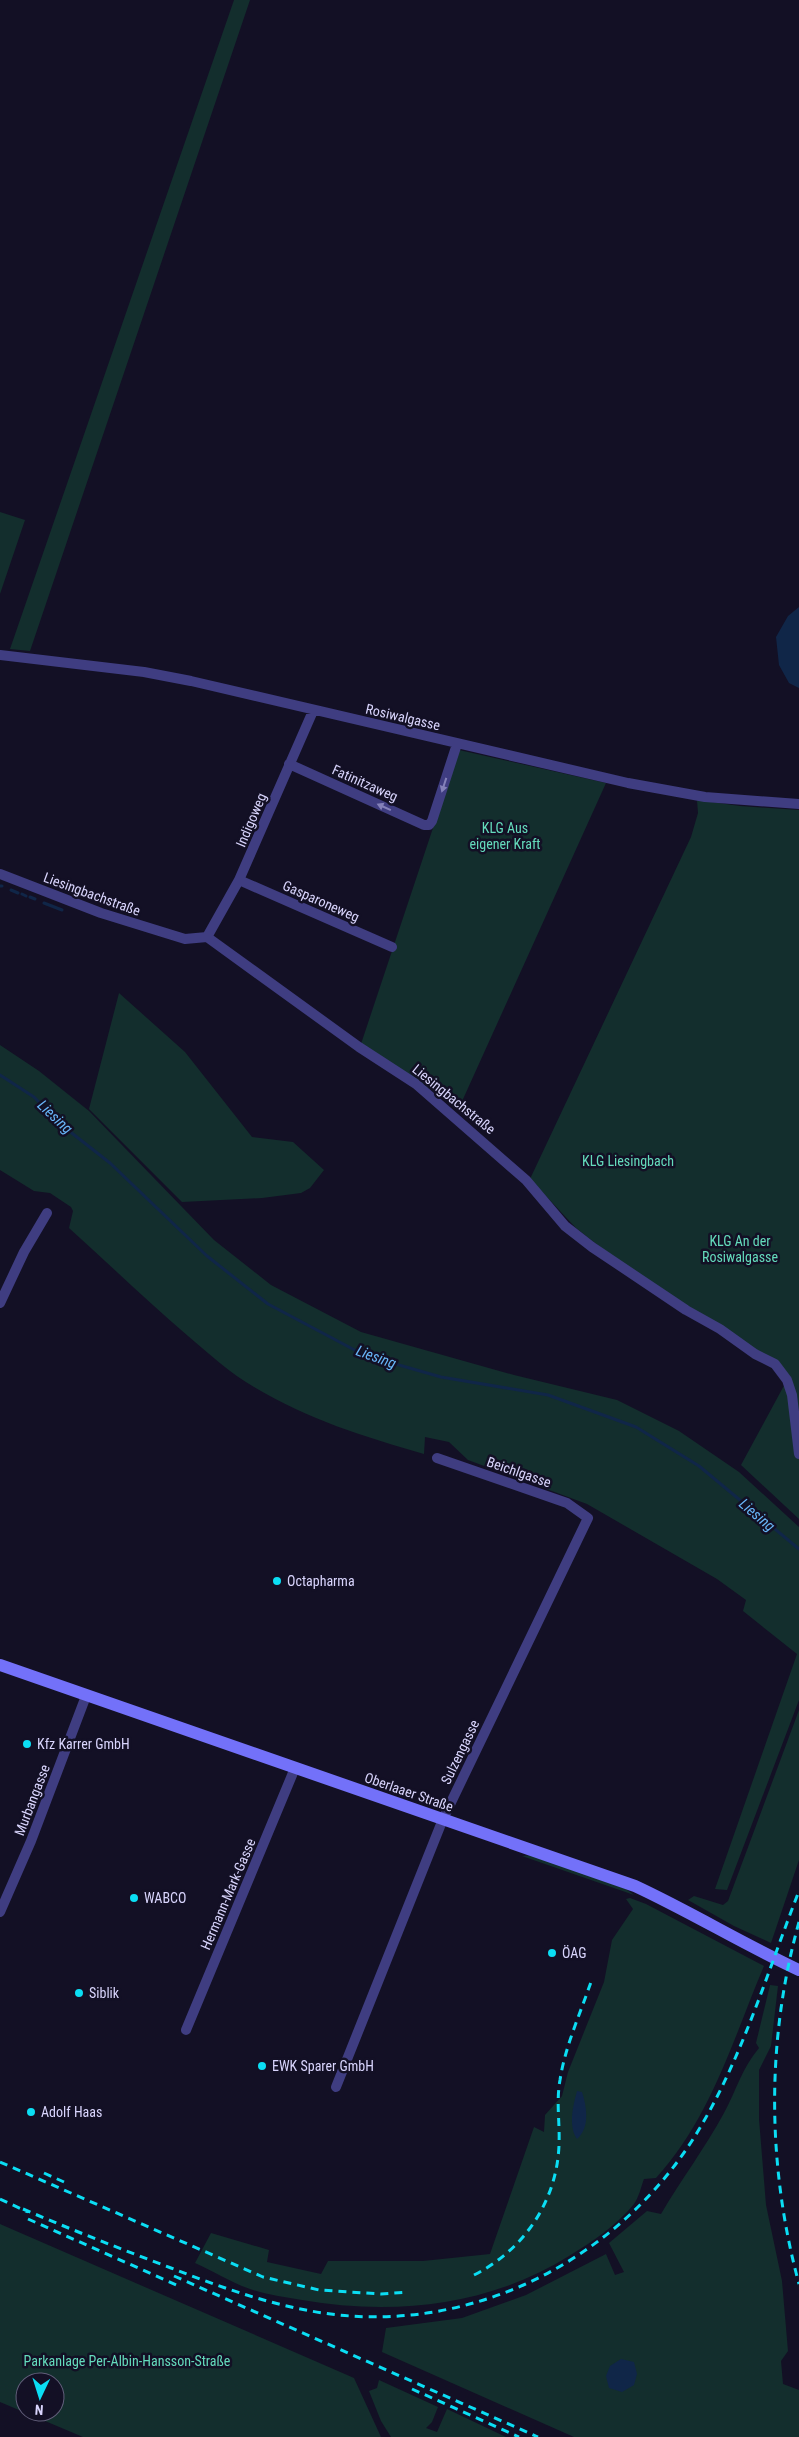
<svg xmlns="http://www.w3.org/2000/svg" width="799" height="2437" viewBox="0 0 799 2437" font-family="'Roboto Condensed',sans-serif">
<rect width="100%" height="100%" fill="#131025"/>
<path fill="#132e2d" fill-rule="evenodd" d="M234,0H250L30,651L10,649Z
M0,512L25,520L0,594Z
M459,750L606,783L459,1108L361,1044Z
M697,800L740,806L799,810V1519L741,1465L787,1380L785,1377L623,1265L576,1228L530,1179L691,837L698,813Z
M119,993L185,1052L252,1137L293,1142L324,1170L310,1188L301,1193L262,1198L182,1202L89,1109Z
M0,1045L39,1071L89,1111L214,1240L271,1285L361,1332L514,1375L617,1400L679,1431L739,1472L799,1527V1700L727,1890L715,1889L797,1654L743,1611L746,1600L717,1579L587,1504L468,1460L449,1442L425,1437L424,1454C365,1437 307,1419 254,1387C230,1373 209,1354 188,1336C147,1301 109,1264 69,1228L73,1211L71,1207L50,1193L34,1191L0,1170Z
M799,1710V1860L771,1943L734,1926L688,1900L694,1896L723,1905L728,1901Z
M533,1855L626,1889L634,1895L522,1856Z
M630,1898L646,1904L764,1966C733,2039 711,2118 656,2178L644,2179C641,2187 639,2197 634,2204C617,2225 592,2242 569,2256C489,2306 394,2316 302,2300C285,2297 267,2295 250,2289C232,2283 213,2271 195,2263L211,2233L269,2250L267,2262L321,2274L328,2261H423L490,2254L534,2127L544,2132L545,2115L562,2096L568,2072L604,1982L612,1940L633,1909L626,1899Z
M770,1985L778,1986L771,2046L759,2070V2119L766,2205L782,2281L788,2351L781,2361L783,2384L799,2390V2437H574L382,2352L386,2328L462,2318L526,2295L606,2254L615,2275L624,2272L609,2243L647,2211L661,2214C681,2180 705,2148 724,2113C736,2091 742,2068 759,2048L756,2043Z
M0,2224L354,2378L381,2437H83L0,2402ZM25,2382H55V2412H25Z
M379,2380L438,2407L432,2422L426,2428L437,2432L447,2409L506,2437H391L381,2421L369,2391L377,2388Z"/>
<path fill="#102648" d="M799,607V688L789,683L779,665L776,637L788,616Z
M577,2091L582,2092C587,2107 590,2128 577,2139C568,2126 573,2106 577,2091Z
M621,2359L634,2362L637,2374L634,2385L622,2392L609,2388L606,2376L610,2366Z"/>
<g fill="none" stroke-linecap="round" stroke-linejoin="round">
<path stroke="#102648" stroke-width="3" d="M0,886H2
M11,890L18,893
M22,894L26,896
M30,897L35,899
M44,903L62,910
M0,1075L34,1097L59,1123L110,1163L207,1256L268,1304L364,1355L441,1377L548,1395L636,1427L699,1466L799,1549"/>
<path stroke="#3f3d81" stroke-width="10" d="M0,655L144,672L191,681L628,783L705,797L799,804
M289,764L424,825H429L432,821L457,744
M0,874L101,913L185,939L207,937
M239,880L392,947
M207,937L359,1047L416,1084L526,1180L565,1226L592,1247L686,1310L720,1329L755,1354L775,1364L787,1380L792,1395L799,1454
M207,937L239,880L313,711
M0,1303L24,1252L47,1213
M0,1912L31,1841L86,1696
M186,2030L295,1768
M336,2087L443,1819L588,1518L567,1503L437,1458"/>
<path stroke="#7371f9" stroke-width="12" d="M0,1665L635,1886C691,1912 743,1944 799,1970"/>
<path stroke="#0bdef4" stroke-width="3" stroke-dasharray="8 6" stroke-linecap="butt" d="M799,1922C766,2040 767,2166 799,2284
M0,2162L263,2277L319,2290L381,2294L408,2292
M44,2173L64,2182
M0,2199L28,2212
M23,2209C72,2230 121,2249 171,2268C220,2287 270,2305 323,2313C470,2335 617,2261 695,2136C741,2062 767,1973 799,1891
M28,2219L181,2287
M474,2275C524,2250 557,2201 559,2145C560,2123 556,2102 560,2080C565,2047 580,2014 591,1982
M174,2276L538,2437
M412,2389L519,2437"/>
</g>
<defs><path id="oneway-solid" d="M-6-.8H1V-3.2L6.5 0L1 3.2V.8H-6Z" transform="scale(1.25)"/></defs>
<g fill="#8481b9">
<use href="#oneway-solid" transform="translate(444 785) rotate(108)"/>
<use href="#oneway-solid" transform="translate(384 807) rotate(-156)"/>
</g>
<g fill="#0bdef4" stroke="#131025" stroke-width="2">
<circle cx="277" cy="1581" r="5"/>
<circle cx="27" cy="1744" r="5"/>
<circle cx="134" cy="1898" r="5"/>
<circle cx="552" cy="1953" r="5"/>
<circle cx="79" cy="1993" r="5"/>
<circle cx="262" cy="2066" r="5"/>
<circle cx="31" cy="2112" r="5"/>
</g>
<g text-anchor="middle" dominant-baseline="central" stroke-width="5" stroke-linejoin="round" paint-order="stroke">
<g font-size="14" fill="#d9d5fd" stroke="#131025">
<text transform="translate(403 717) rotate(13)">Rosiwalgasse</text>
<text transform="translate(365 783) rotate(24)">Fatinitzaweg</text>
<text transform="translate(251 820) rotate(-67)">Indigoweg</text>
<text transform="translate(92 894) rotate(20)">Liesingbachstraße</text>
<text transform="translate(321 901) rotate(24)">Gasparoneweg</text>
<text transform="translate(454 1099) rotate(39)">Liesingbachstraße</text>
<text transform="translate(519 1472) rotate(19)">Beichlgasse</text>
<text transform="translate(460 1752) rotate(-64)">Sulzengasse</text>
<text transform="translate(409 1792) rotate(19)">Oberlaaer Straße</text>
<text transform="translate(32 1800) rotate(-69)">Murbangasse</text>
<text transform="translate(228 1894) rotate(-67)">Hermann-Mark-Gasse</text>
</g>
<g font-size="14" fill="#64dbbc" stroke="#131025">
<text x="505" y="828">KLG Aus<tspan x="505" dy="16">eigener Kraft</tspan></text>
<text x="628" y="1161">KLG Liesingbach</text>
<text x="740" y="1241">KLG An der<tspan x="740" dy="16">Rosiwalgasse</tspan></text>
<text x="127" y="2361">Parkanlage Per-Albin-Hansson-Straße</text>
</g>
<g font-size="14" fill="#d9d5fd" stroke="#131025" text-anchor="start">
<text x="287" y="1581">Octapharma</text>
<text x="37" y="1744">Kfz Karrer GmbH</text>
<text x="144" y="1898">WABCO</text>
<text x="562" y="1953">ÖAG</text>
<text x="89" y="1993">Siblik</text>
<text x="272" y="2066">EWK Sparer GmbH</text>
<text x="41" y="2112">Adolf Haas</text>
</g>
<g font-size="15" font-style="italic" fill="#68b6f8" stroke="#131025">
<text transform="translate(55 1117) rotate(43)">Liesing</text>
<text transform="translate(376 1357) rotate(20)">Liesing</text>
<text transform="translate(757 1515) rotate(40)">Liesing</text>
</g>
</g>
<g transform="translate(40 2397) rotate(184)"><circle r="24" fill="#131025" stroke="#625f7b"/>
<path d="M0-4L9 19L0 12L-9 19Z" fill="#0bdef4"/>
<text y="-8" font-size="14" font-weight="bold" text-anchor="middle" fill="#d9d5fd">N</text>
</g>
</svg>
